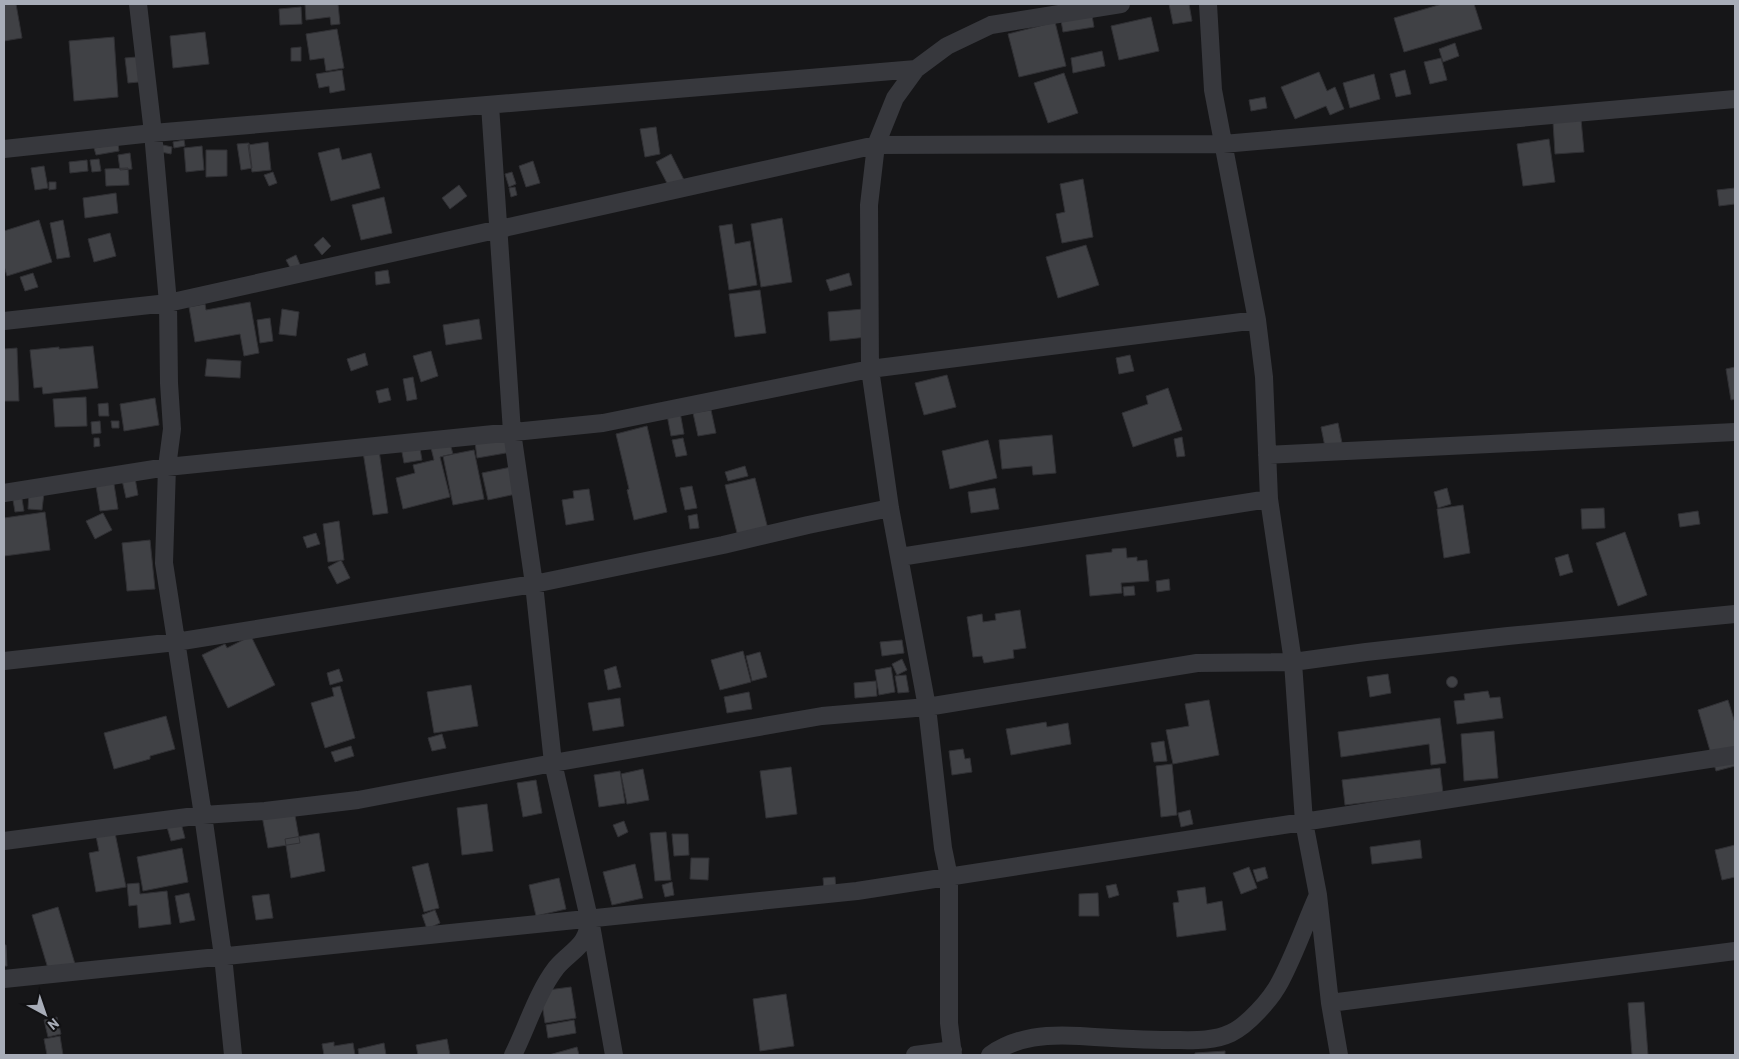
<svg xmlns="http://www.w3.org/2000/svg" width="1739" height="1059" viewBox="0 0 1739 1059" font-family="Barlow,sans-serif">
<rect width="100%" height="100%" fill="#161618"/>
<path fill="#404145" stroke="#303034" d="M4,4H16L22,38L4,41Z
M305,4H338L340,24L331,25L330,17L306,20Z
M1090,4L1094,27L1063,32L1059,9Z
M1169,4H1189L1192,21L1173,24Z
M1442,4H1474L1482,29L1404,52L1394,18Z
M301,7L302,24L280,25L279,9Z
M1151,17L1159,51L1119,60L1111,26Z
M1055,22L1066,66L1019,77L1008,34Z
M337,29L344,68L326,71L324,58L310,60L306,34Z
M205,32L209,64L173,68L170,36Z
M114,37L118,97L74,101L69,41Z
M1455,43L1459,56L1443,62L1439,49Z
M301,47V61H291V48Z
M1102,51L1105,66L1073,73L1071,58Z
M137,57L139,82L128,83L125,58Z
M1441,58L1447,80L1430,84L1424,62Z
M342,70L345,90L330,93L329,86L319,88L316,74Z
M1405,70L1411,94L1396,97L1390,74Z
M1319,72L1327,91L1335,87L1344,109L1330,115L1326,106L1295,119L1281,87Z
M1064,73L1078,113L1048,123L1034,83Z
M1374,74L1380,99L1350,108L1343,83Z
M1265,97L1267,108L1251,111L1249,100Z
M1581,119L1584,152L1555,154L1553,122Z
M656,127L660,154L645,157L640,129Z
M1549,139L1555,182L1523,186L1517,144Z
M184,140L185,146L174,148L173,142Z
M268,142L271,170L252,172L248,145Z
M249,143L252,168L241,170L237,144Z
M118,144L119,151L96,155L94,148Z
M163,145L172,147L171,154L161,152Z
M202,146L204,170L186,172L184,148Z
M339,148L342,160L371,153L380,188L331,201L318,153Z
M206,150H227V176L206,177Z
M130,153L132,169L120,170L118,155Z
M671,154L684,180L669,187L656,162Z
M99,159L101,171L92,172L90,160Z
M87,160L88,171L70,173L69,162Z
M533,161L540,183L526,187L519,166Z
M44,166L48,188L35,190L31,168Z
M128,168L129,185L106,186L105,169Z
M273,172L277,183L269,186L264,175Z
M512,172L516,184L509,187L505,174Z
M1083,179L1093,237L1062,243L1056,214L1065,212L1060,184Z
M49,182H56V189L49,190Z
M459,185L467,196L450,209L442,198Z
M515,187L517,195L511,197L509,188Z
M1735,188V204L1719,206L1717,190Z
M116,193L118,213L85,218L83,198Z
M384,197L392,233L361,240L352,205Z
M782,218L792,282L761,287L751,224Z
M39,220L52,262L7,276L4,266V231Z
M63,220L70,257L57,259L50,223Z
M732,224L735,244L750,241L757,285L729,290L719,226Z
M110,233L116,256L94,262L88,239Z
M323,237L331,246L322,255L314,245Z
M1086,245L1099,285L1058,298L1046,257Z
M296,255L301,267L292,271L286,260Z
M388,270L390,283L376,285L375,272Z
M33,273L38,287L25,291L20,277Z
M849,273L852,285L830,291L826,280Z
M760,290L766,333L735,337L729,294Z
M250,302L259,353L244,356L240,334L195,342L189,307L205,304L206,310Z
M282,309L299,312L296,336L279,334Z
M864,309L867,337L830,341L828,312Z
M270,318L273,341L260,343L257,320Z
M479,319L482,339L446,345L443,325Z
M93,346L98,388L43,394L42,387L34,388L30,350L59,347V349Z
M17,348L19,401H4V349Z
M431,351L438,376L421,382L413,356Z
M365,353L368,365L351,371L347,359Z
M1130,355L1134,371L1119,374L1116,358Z
M207,359L241,361L240,378L205,376Z
M1735,367V399L1731,400L1726,369Z
M947,375L956,407L924,415L915,383Z
M413,377L417,399L407,401L403,379Z
M388,388L391,400L379,403L376,391Z
M1168,388L1182,430L1133,447L1122,413L1148,404L1146,396Z
M86,397L87,426L55,427L53,399Z
M155,398L159,425L124,431L120,404Z
M108,403L109,416H99L98,404Z
M711,410L716,433L698,436L693,413Z
M680,412L684,434L671,436L667,415Z
M100,421L101,433L92,434L91,422Z
M111,421H119V428H112Z
M1338,423L1344,453L1327,457L1321,427Z
M647,426L667,512L634,520L627,490L629,489L616,434Z
M508,428L512,452L477,458L474,434Z
M1052,435L1056,473L1033,475L1032,466L1002,469L999,440Z
M1182,437L1185,456L1177,457L1174,439Z
M94,438H99L100,446L94,447Z
M683,438L687,455L676,457L672,440Z
M449,440L453,454L440,457L450,497L403,509L396,478L415,473L413,465L434,460L430,444Z
M988,440L997,478L950,489L942,451Z
M419,443L422,460L404,463L401,447Z
M379,450L388,513L373,515L363,452Z
M474,450L484,499L453,505L443,456Z
M745,466L748,476L728,481L725,472Z
M511,467L516,494L488,500L482,473Z
M113,478L118,509L100,511L95,480Z
M135,478L138,495L126,498L122,480Z
M755,478L768,529L738,537L725,485Z
M692,486L697,508L685,510L680,488Z
M995,488L999,509L971,513L968,492Z
M1447,488L1451,504L1438,508L1434,492Z
M589,489L594,520L566,525L562,500L574,498L573,491Z
M29,492L44,493L42,510L28,509Z
M21,493L24,511L15,512L12,494Z
M1463,505L1470,553L1444,558L1437,509Z
M1604,508L1605,528L1582,529L1581,509Z
M1698,511L1700,524L1680,527L1678,514Z
M45,512L50,550L4,556V518Z
M103,513L112,530L95,539L86,521Z
M697,514L699,528L690,529L688,516Z
M339,521L344,560L328,562L323,524Z
M1625,532L1647,595L1618,606L1596,543Z
M316,533L320,544L307,548L303,537Z
M150,540L155,589L127,591L122,543Z
M1126,548L1127,558L1137,557V561L1147,560L1149,581L1121,583L1122,593L1090,596L1086,555L1112,552V549Z
M1568,554L1573,572L1560,576L1555,558Z
M341,560L350,578L337,584L328,567Z
M1169,579L1170,590L1157,592L1156,581Z
M1134,586L1135,595L1124,596L1123,587Z
M1020,610L1026,648L1013,650L1014,658L984,663L982,656L973,657L967,617L982,614L983,622L996,620L995,614Z
M251,636L275,685L228,708L202,655L225,644L227,648Z
M902,640L904,653L882,656L880,642Z
M743,651L751,682L720,690L711,660Z
M760,652L767,677L752,681L746,656Z
M902,659L907,670L897,675L892,664Z
M616,666L621,687L608,690L604,670Z
M891,667L895,692L879,695L875,670Z
M339,669L343,681L330,685L327,673Z
M1388,674L1391,693L1370,697L1367,677Z
M906,675L909,692L898,693L895,676Z
M1446.5 682a5.5 5.5 0 1 1 11 0a5.5 5.5 0 1 1-11 0Z
M876,681L877,696L855,698L854,683Z
M471,685L478,726L434,733L427,692Z
M340,686L355,738L325,748L311,703L334,696L332,688Z
M1488,691L1490,698L1500,697L1503,718L1457,724L1454,701L1465,700L1464,694Z
M749,692L752,709L727,713L724,697Z
M620,698L624,726L593,731L588,703Z
M1209,700L1219,755L1173,764L1166,730L1189,726L1185,704Z
M1728,700L1735,723V766L1716,771L1698,710Z
M166,716L175,749L150,756V759L114,769L104,733Z
M1440,718L1446,763L1431,765L1429,744L1341,757L1338,732Z
M1046,722L1047,727L1068,723L1071,744L1011,755L1006,729Z
M1494,731L1498,778L1464,781L1461,734Z
M442,734L446,748L432,751L428,738Z
M1164,741L1167,761L1154,762L1151,743Z
M351,746L354,756L335,762L331,752Z
M963,749L965,759L970,758L972,772L952,775L949,751Z
M1172,764L1177,815L1161,817L1156,766Z
M791,767L797,814L766,818L760,771Z
M1440,768L1443,793L1345,805L1342,780Z
M643,769L649,800L627,804L621,774Z
M620,771L625,803L599,807L594,775Z
M536,780L542,813L523,817L517,783Z
M487,804L493,851L462,855L457,808Z
M294,810L300,843L268,848L262,816Z
M1190,810L1193,824L1181,827L1178,813Z
M624,821L628,832L618,837L613,825Z
M181,823L185,838L171,841L167,827Z
M666,832L671,880L655,881L650,833Z
M115,833L126,887L96,892L89,853L99,851L96,836Z
M319,833L325,871L291,878L285,839Z
M672,834H688L689,855L674,856Z
M1420,840L1422,858L1372,864L1370,847Z
M1735,845V877L1722,880L1715,850Z
M182,848L188,882L143,891L137,857Z
M691,858H709L708,880L690,879Z
M428,863L439,908L424,912L412,867Z
M635,864L643,898L612,905L603,872Z
M1249,867L1257,888L1241,894L1233,873Z
M1265,867L1268,878L1257,882L1253,870Z
M835,877L836,890L824,891L823,878Z
M559,878L566,909L536,916L529,885Z
M672,882L674,895L665,897L662,885Z
M139,883L140,894L167,891L171,924L139,928L137,905L129,906L127,884Z
M1116,884L1119,895L1109,898L1106,886Z
M1205,887L1207,904L1222,901L1226,930L1177,937L1173,903L1179,902L1177,891Z
M189,893L195,920L180,923L175,896Z
M1098,893L1099,916H1079V894Z
M269,894L273,918L256,920L252,896Z
M58,907L75,964L49,972L32,915Z
M435,910L440,923L427,929L422,915Z
M4,945H6L7,966H4Z
M571,987L576,1018L545,1023L540,991Z
M786,994L794,1046L760,1051L753,999Z
M1644,1002L1648,1055H1632L1628,1003Z
M57,1017L61,1034L48,1037L44,1020Z
M574,1020L576,1033L548,1038L546,1025Z
M60,1036L63,1055H47L44,1039Z
M447,1039L450,1055H418L416,1045Z
M334,1042V1046L353,1043L355,1055H324L322,1044Z
M384,1043L386,1055H359L358,1049Z
M577,1047L579,1055H549Z
M1225,1051V1055H1195V1053Z"/>
<g fill="none" stroke-linecap="round" stroke-linejoin="round">
<path stroke="#37383d" stroke-width="18" d="M138,4L153,133L168,303L169,383L172,429L167,467L164,563L203,815L223,956L233,1055
M1208,4L1213,90L1257,320L1264,377L1269,499L1293,662L1304,822L1318,895L1330,1003L1339,1055
M490,105L512,432L534,584L553,763L589,918C589,946 571,950 556,968C537,993 527,1027 513,1055
M4,149L153,133L916,69
M4,321L168,303L876,145L1223,144L1735,99
M1267,455L1735,432
M4,493L167,467L603,423L870,369L1257,320
M900,557L1269,499
M4,661L176,642L534,584L723,545L808,525L890,508
M4,841L203,815L265,811L358,800L553,763L822,716L927,707L890,508L870,369L869,205L876,145L895,98L916,69L947,46L991,25L1121,4
M591,925L614,1055
M4,979L857,891L1735,755
M1330,1003L1735,951
M915,1055L953,1050
M953,1055L949,1023V877L943,848L927,707L1197,663L1293,662L1366,652L1508,636L1735,614
M990,1055C1017,1036 1048,1034 1080,1036C1110,1038 1140,1040 1171,1040C1190,1040 1212,1042 1231,1033C1248,1025 1271,999 1280,982C1295,954 1305,924 1318,895"/>
</g>
<rect width="1739" height="1059" fill="none" stroke="#a8adb8" stroke-width="10"/>
<g transform="translate(45 1014) rotate(140)" stroke="#111113" stroke-width="4" paint-order="stroke">
<path d="M0-4L9 19L0 12L-9 19Z" fill="#a8adb8"/>
<text y="-8" font-size="14" font-weight="bold" text-anchor="middle" fill="#a8adb8">N</text>
</g>
</svg>
